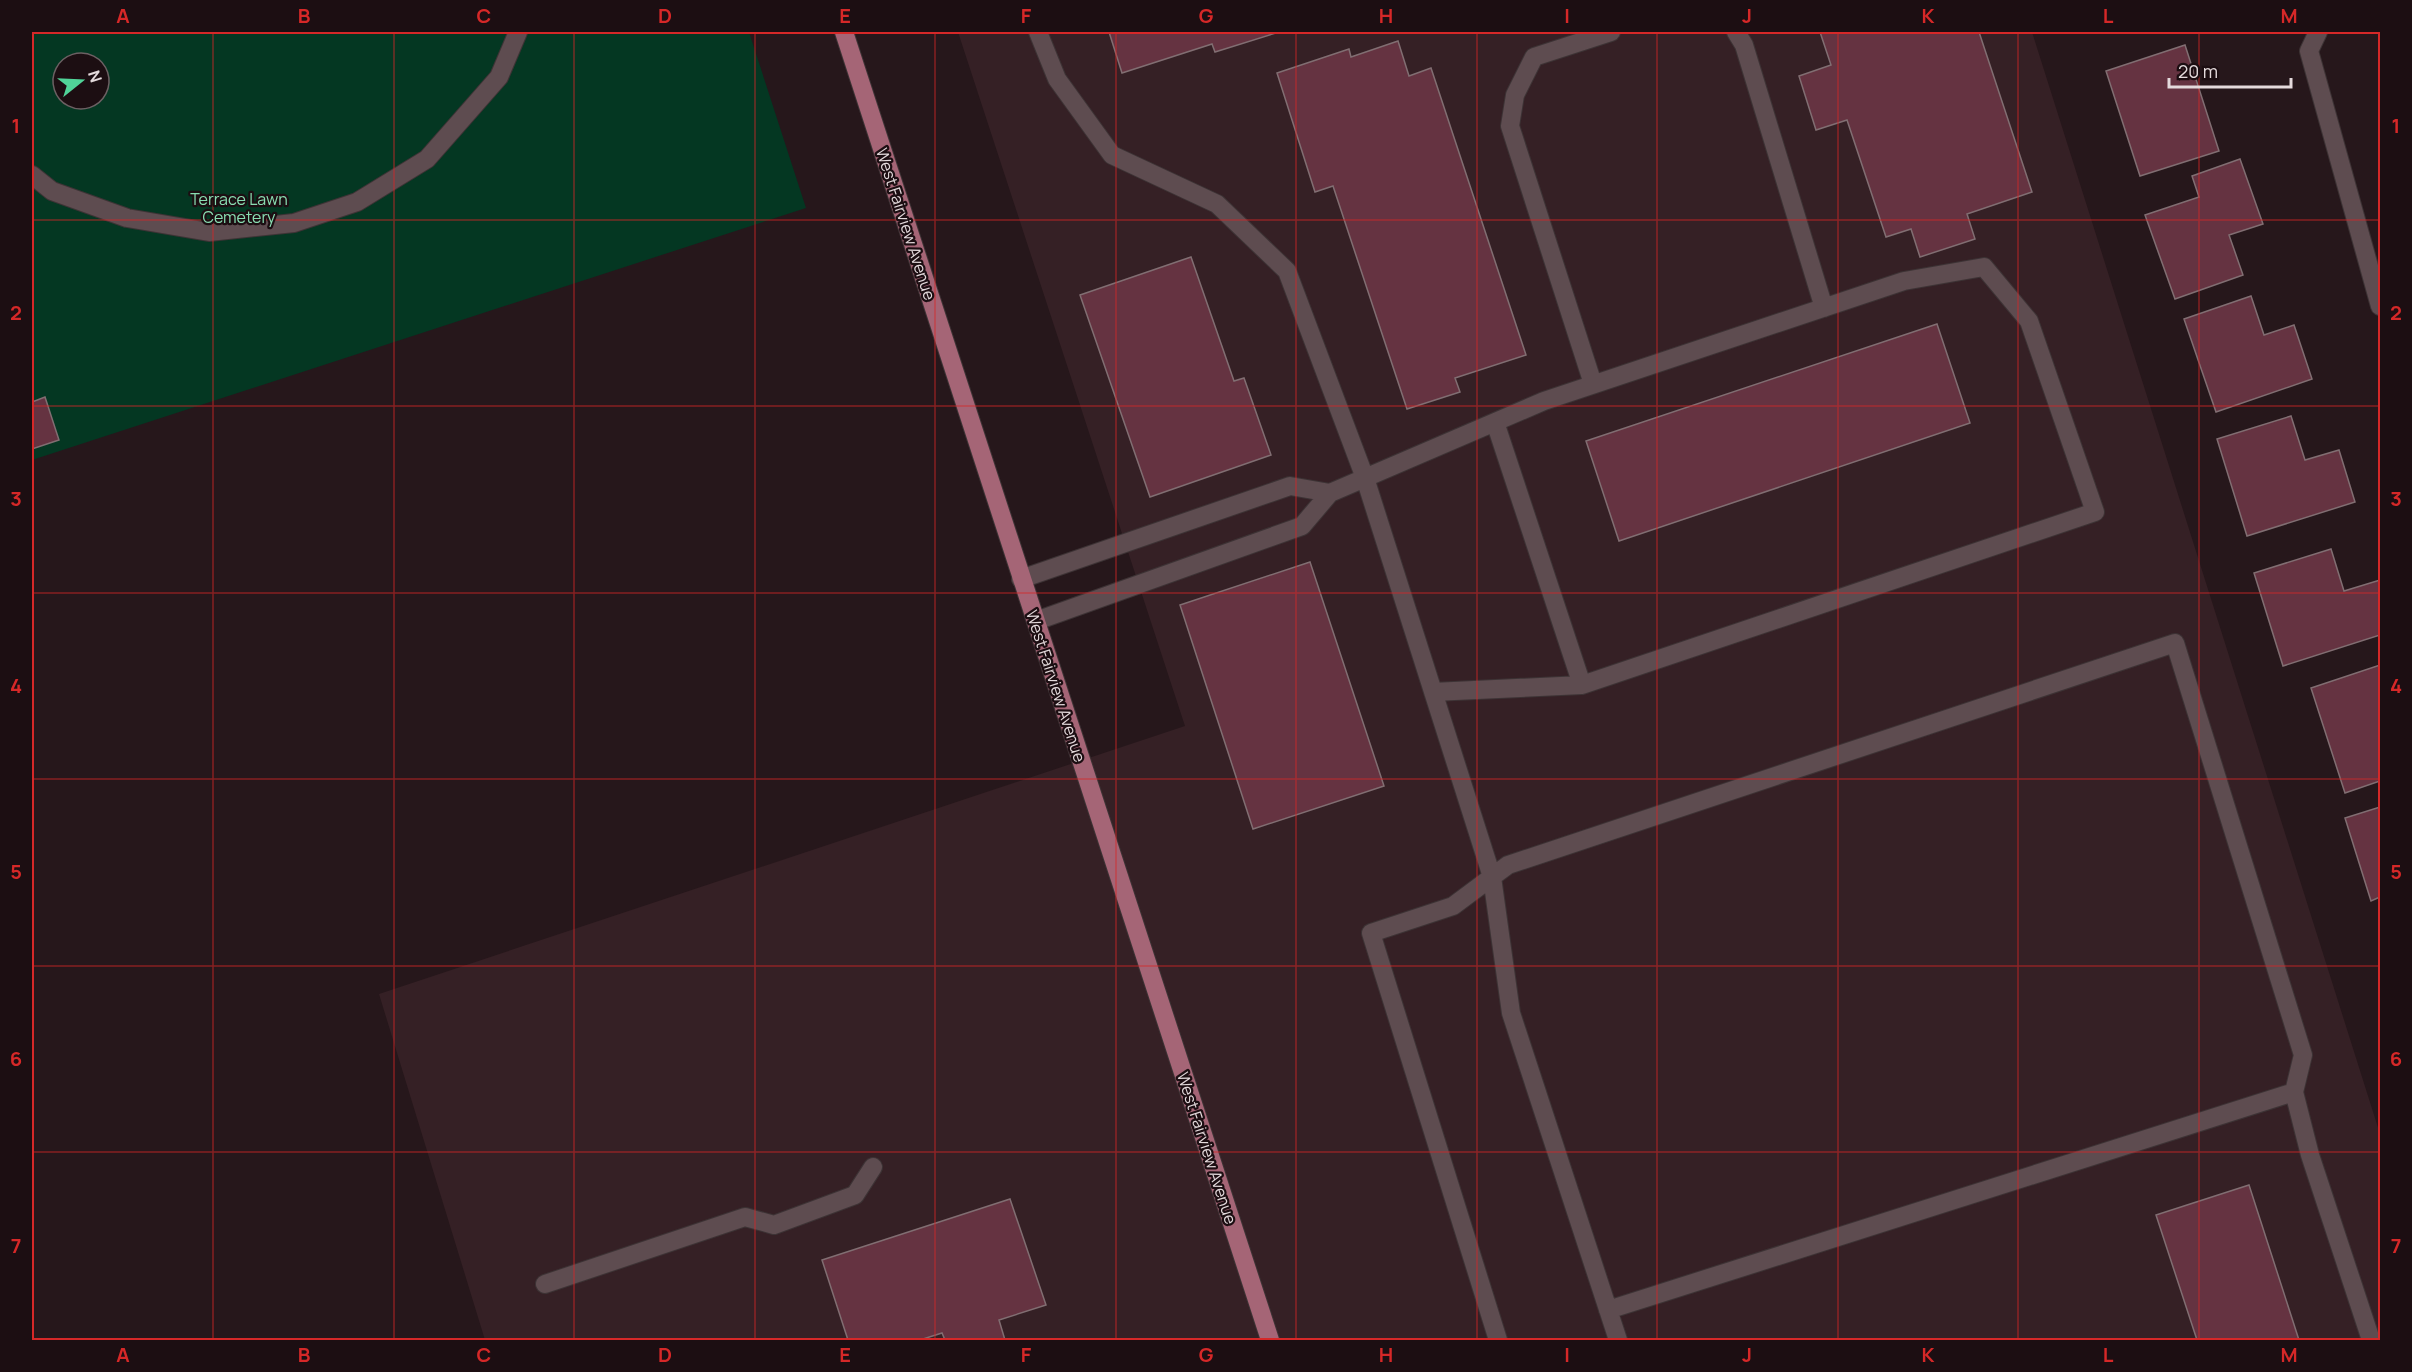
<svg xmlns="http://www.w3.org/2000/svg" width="2412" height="1372" viewBox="0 0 2412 1372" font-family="Manrope,sans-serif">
<rect width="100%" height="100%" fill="#26171b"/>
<path fill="#352025" d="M958,32H2032L2380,1134V1340H485L379,994L1185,726Z"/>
<path fill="#043722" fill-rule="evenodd" d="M32,32H749L806,208L32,460ZM63,63H99V99H63Z"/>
<path fill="#653341" stroke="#816e72" stroke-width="1.5" d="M1109,32H1279L1215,52L1212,44L1122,73Z
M1820,32H1979L2032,192L1967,214L1975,239L1920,257L1911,229L1886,237L1847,120L1816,130L1799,76L1831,65Z
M1398,41L1409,76L1431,68L1526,355L1455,378L1460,392L1407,409L1333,186L1315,192L1277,73L1349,49L1351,57Z
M2185,45L2219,151L2140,176L2106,71Z
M2240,159L2263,224L2229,235L2243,275L2175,299L2145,215L2199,197L2192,176Z
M1191,257L1234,381L1244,378L1271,455L1150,497L1080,295Z
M2251,296L2264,335L2294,325L2312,379L2216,412L2184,319Z
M1937,324L1970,423L1619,541L1586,441Z
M45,397L59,440L32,449V402Z
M2291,416L2305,460L2339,450L2355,502L2247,536L2217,439Z
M2331,549L2344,591L2380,580V635L2283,666L2254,573Z
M1310,562L1384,786L1253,829L1180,605Z
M2380,665V781L2345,793L2311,688Z
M2380,807V897L2371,901L2345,818Z
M2249,1185L2299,1340H2197L2156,1215Z
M1010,1199L1046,1305L999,1320L1005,1340H945L942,1333L920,1340H848L822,1260Z"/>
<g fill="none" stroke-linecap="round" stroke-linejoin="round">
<defs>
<path id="lane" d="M1038,32L1057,79L1112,155L1217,204L1287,271L1365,478L1492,877L1511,1013L1618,1340
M1736,32L1744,45L1824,308
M32,175L52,191L127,218L209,232L294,223L357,202L427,159L499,77L518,32
M1593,384L1510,126L1515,95L1534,57L1611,32
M1495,422L1582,685
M1330,493L1544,401L1904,281L1984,267L2029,321L2095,512L1582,685L1433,692
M1021,579L1290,486L1330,493L1302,526L1036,621
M545,1284L745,1217L774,1225L855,1195L873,1167
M1608,1310L2294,1092
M1498,1340L1371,933L1453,906L1508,865L2175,643L2303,1055L2294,1092L2310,1155L2371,1340"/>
<path id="street" d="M2318,32L2309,51L2380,306"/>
<path id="primary" d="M844,32L1270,1340"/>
</defs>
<use href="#lane" stroke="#3d3335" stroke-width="20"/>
<use href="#street" stroke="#3d3335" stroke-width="20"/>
<use href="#primary" stroke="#3d3335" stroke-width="20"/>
<use href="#lane" stroke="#5e4c50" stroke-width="18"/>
<use href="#street" stroke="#5e4c50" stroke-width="18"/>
<use href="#primary" stroke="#a56576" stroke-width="18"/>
</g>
<path fill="none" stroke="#d62828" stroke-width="1.5" stroke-opacity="0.55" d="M213,32V1340M394,32V1340M574,32V1340M755,32V1340M935,32V1340M1116,32V1340M1296,32V1340M1477,32V1340M1657,32V1340M1838,32V1340M2018,32V1340M2199,32V1340M32,220H2380M32,406H2380M32,593H2380M32,779H2380M32,966H2380M32,1152H2380"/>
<g text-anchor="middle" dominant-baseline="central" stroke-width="4.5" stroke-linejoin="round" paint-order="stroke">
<g font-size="16" fill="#89deb2" stroke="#1c0e12">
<text x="239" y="199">Terrace Lawn<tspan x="239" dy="18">Cemetery</tspan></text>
</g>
<g font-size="16" fill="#e4dadc" stroke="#1c0e12">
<text transform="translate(906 224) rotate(72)">West Fairview Avenue</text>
<text transform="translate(1056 686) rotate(72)">West Fairview Avenue</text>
<text transform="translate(1207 1148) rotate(72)">West Fairview Avenue</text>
</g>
</g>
<rect width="2412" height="1372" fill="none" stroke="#1c0e12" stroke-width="66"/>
<g transform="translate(81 81) rotate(72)"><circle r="28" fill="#1c0e12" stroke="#6c6063" stroke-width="1.5"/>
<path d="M0-4.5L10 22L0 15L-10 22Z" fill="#50d398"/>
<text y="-9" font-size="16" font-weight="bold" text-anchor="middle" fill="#e4dadc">N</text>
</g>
<path d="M2169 78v9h122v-9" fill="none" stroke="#e4dadc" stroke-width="3"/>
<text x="2178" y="78" font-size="18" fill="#e4dadc" stroke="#1c0e12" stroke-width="4.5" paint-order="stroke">20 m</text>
<rect x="33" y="33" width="2346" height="1306" fill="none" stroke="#d62828" stroke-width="2"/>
<g font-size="20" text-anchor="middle" font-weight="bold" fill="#d62828">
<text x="123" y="23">A</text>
<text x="304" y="23">B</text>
<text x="484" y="23">C</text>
<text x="665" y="23">D</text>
<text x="845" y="23">E</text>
<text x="1026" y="23">F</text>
<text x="1206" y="23">G</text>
<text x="1386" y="23">H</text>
<text x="1567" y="23">I</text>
<text x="1747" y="23">J</text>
<text x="1928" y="23">K</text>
<text x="2108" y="23">L</text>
<text x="2289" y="23">M</text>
<text x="16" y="133">1</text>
<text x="2396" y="133">1</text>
<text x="16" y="320">2</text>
<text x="2396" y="320">2</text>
<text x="16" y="506">3</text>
<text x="2396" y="506">3</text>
<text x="16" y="693">4</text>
<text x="2396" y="693">4</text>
<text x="16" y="879">5</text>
<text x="2396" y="879">5</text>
<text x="16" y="1066">6</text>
<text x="2396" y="1066">6</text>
<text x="16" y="1253">7</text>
<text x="2396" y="1253">7</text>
<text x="123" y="1362">A</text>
<text x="304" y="1362">B</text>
<text x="484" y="1362">C</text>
<text x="665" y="1362">D</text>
<text x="845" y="1362">E</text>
<text x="1026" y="1362">F</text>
<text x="1206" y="1362">G</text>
<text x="1386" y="1362">H</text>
<text x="1567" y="1362">I</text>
<text x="1747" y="1362">J</text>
<text x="1928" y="1362">K</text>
<text x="2108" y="1362">L</text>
<text x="2289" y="1362">M</text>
</g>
</svg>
